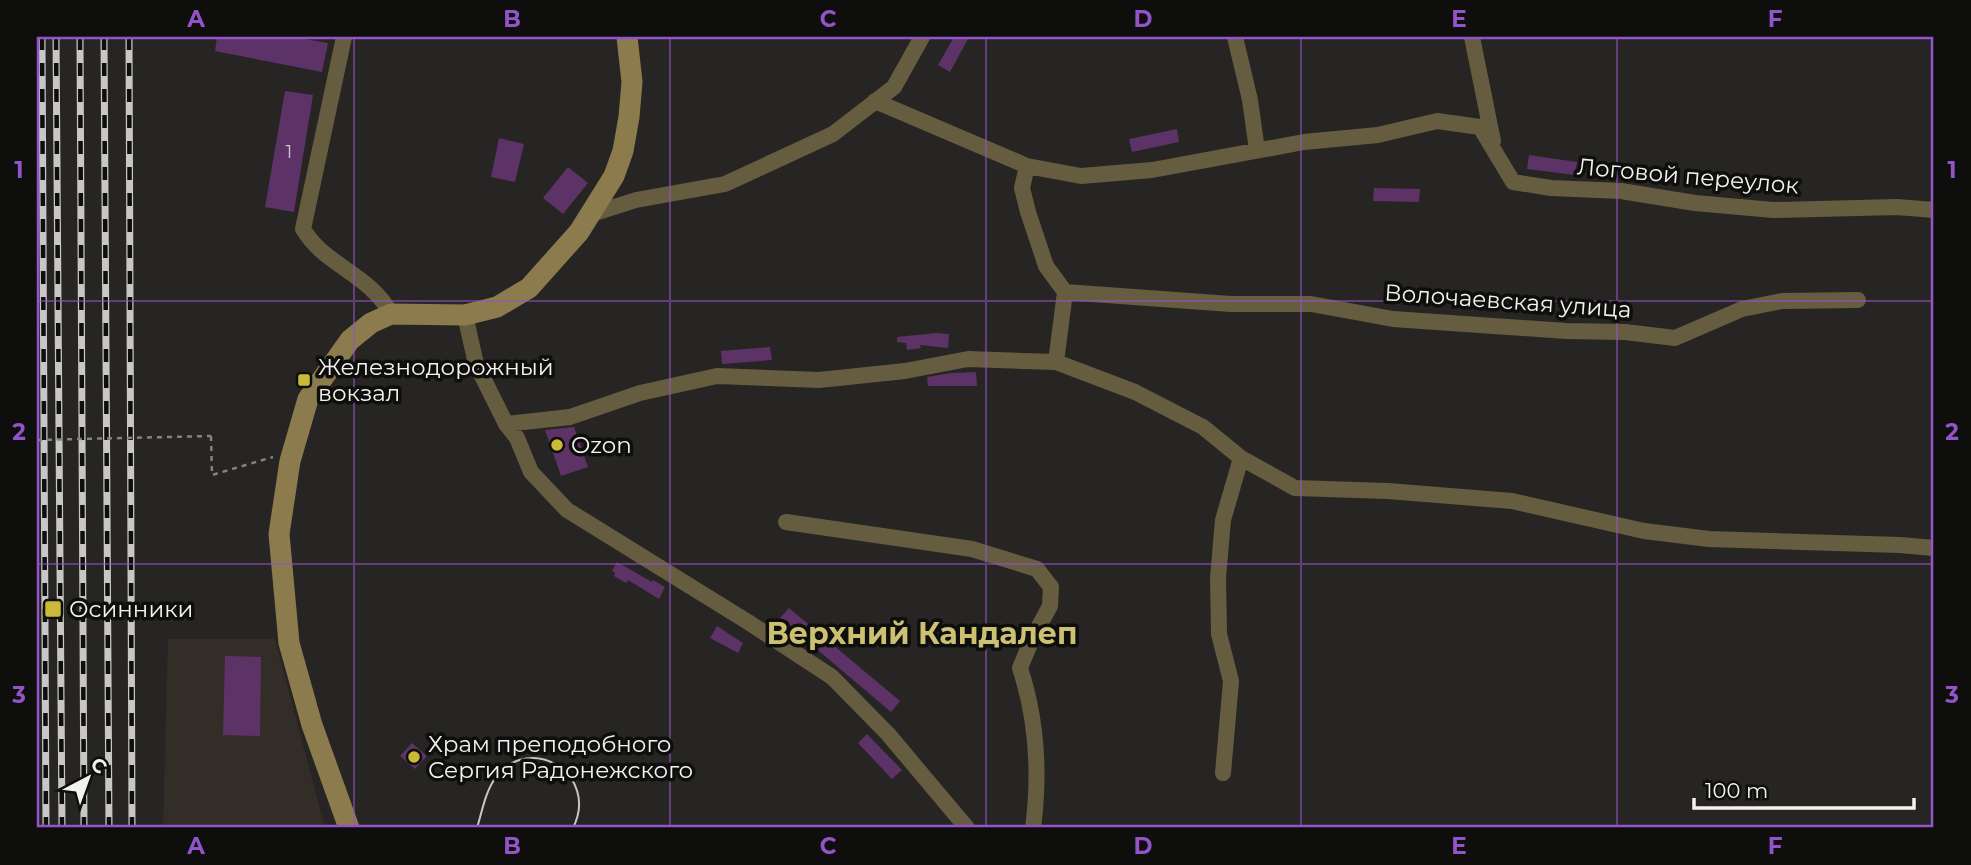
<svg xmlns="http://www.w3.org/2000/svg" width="1971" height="865" viewBox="0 0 1971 865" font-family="Montserrat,sans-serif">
<rect width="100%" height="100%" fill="#262523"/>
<path fill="#322e27" d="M168,639H275L325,828H163Z"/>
<path fill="#5d3267" d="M217,37H293L328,43L322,72L215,51Z
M954,37H969L950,72L938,65Z
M285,91L313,95L294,212L265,207Z
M1177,129L1179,142L1132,152L1129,139Z
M499,138L524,144L515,182L491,177Z
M1529,155L1577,162L1575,175L1527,169Z
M568,167L588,183L563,214L543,198Z
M1374,188L1420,189L1419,202L1373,201Z
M936,333L949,334L948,348L920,345L921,348L907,350L906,343L897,342V337Z
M770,347L772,360L722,364L721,351Z
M976,372L977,386H928L927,377L951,373Z
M574,427L588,467L561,476L545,430Z
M617,562L652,582L653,580L665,587L659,599L628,580L626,583L614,576L615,573L612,571Z
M789,608L900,701L891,712L780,618Z
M717,626L743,643L738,653L710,638Z
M225,656L261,657L260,736L223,735Z
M867,734L902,770L892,779L858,743Z
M412,743L427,756L415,769L400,756Z"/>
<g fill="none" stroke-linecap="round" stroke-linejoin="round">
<path stroke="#848381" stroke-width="2.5" stroke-dasharray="5 5" stroke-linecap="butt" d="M211,436L212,475L273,457"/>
<path stroke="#665c3f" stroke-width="16" d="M344,37L303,229C325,266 370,274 391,314
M1235,37L1250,100L1257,150
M1472,37L1493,141
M875,101L1027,166L1081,176L1152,170L1304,142L1378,135L1437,121L1480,127L1513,182L1551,188L1621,191L1695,203L1773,210L1897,207L1934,210
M1027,166L1022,188L1028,212L1046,266L1065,292L1056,362
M592,214L636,200L725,184L833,134L894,87L922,37
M1065,292L1231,304H1311L1393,319L1566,331L1625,332L1675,338L1742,309L1782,301L1858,300
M465,315L476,364L506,424L517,438L531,472L567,510L748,622L832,677L888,734L967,828
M506,424L570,417L640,393L717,376L819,380L905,371L968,359L1056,362L1135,392L1203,427L1241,458L1295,488L1388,491L1512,501L1644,531L1709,539L1900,545L1934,548
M786,522L972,549L1037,569L1051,587L1050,606L1032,639L1020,668C1037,720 1040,774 1033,828
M1223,773L1231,681L1219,634L1218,578L1223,520L1241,458"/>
<path stroke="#8c7b4c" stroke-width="21" d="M349,828L312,725L289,643L279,534L290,461L308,399L350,340L371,323L391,314L465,315L497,307L529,288L579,232L614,176L623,151L629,117L632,82L627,37"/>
<path stroke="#c8c7c6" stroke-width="2" d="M477,828C482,812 485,792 496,777C530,732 600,774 573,828"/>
<defs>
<path id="rail" d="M42,37L46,828
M56,37L62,828
M80,37L84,828
M104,37L109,828
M129,37L132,828"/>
</defs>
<use href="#rail" stroke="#c8c7c6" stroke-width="7"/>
<use href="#rail" stroke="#0e0e0d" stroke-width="4.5" stroke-dasharray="13" stroke-linecap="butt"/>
<path stroke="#848381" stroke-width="2.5" stroke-dasharray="5 5" stroke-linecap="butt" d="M37,440L211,436"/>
</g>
<path fill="none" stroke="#9354c9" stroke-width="2" stroke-opacity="0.55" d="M354,37V828M670,37V828M986,37V828M1301,37V828M1617,37V828M37,301H1934M37,564H1934"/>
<g fill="#cbba39" stroke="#0e0e0d" stroke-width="2.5">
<rect x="297" y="373" width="14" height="14" rx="3.5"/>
<circle cx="557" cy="445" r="7"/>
<rect x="44" y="600" width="18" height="18" rx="3.5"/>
<circle cx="414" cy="757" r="7"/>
</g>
<g text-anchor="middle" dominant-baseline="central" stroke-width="7" stroke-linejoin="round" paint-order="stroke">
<g font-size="19" fill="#cec2ce">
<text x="289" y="151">1</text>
</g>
<g font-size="23" fill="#f3f2f1" stroke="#0e0e0d">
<text transform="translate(1688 176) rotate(5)">Логовой переулок</text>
<text transform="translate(1508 301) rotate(4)">Волочаевская улица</text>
</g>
<g font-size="23" fill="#f3f2f1" stroke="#0e0e0d" text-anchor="start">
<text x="318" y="367">Железнодорожный<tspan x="318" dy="26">вокзал</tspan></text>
<text x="571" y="445">Ozon</text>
<text x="69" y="609">Осинники</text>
<text x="428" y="744">Храм преподобного<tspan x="428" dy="26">Сергия Радонежского</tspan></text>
</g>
<g font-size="30" font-weight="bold" fill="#ccc173" stroke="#0e0e0d">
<text x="922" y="633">Верхний Кандалеп</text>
</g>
</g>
<rect width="1971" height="865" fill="none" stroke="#0e0e0d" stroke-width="77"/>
<g transform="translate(88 778) rotate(41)" stroke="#0e0e0d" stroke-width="5" paint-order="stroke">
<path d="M0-5L12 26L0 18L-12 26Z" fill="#f3f2f1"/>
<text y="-10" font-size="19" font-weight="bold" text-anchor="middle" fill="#f3f2f1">С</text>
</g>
<path d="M1694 798v10h220v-10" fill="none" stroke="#f3f2f1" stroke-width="3.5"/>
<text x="1705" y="798" font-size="21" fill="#f3f2f1" stroke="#0e0e0d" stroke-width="5" paint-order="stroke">100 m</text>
<rect x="38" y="38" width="1894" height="788" fill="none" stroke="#9354c9" stroke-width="2.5"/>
<g font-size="23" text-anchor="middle" font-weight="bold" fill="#9354c9">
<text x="196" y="27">A</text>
<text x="512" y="27">B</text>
<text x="828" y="27">C</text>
<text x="1143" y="27">D</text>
<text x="1459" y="27">E</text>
<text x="1775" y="27">F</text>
<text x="19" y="178">1</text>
<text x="1952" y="178">1</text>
<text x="19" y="440">2</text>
<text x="1952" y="440">2</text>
<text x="19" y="703">3</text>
<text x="1952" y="703">3</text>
<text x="196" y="854">A</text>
<text x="512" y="854">B</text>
<text x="828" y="854">C</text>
<text x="1143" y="854">D</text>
<text x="1459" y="854">E</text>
<text x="1775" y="854">F</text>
</g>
</svg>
